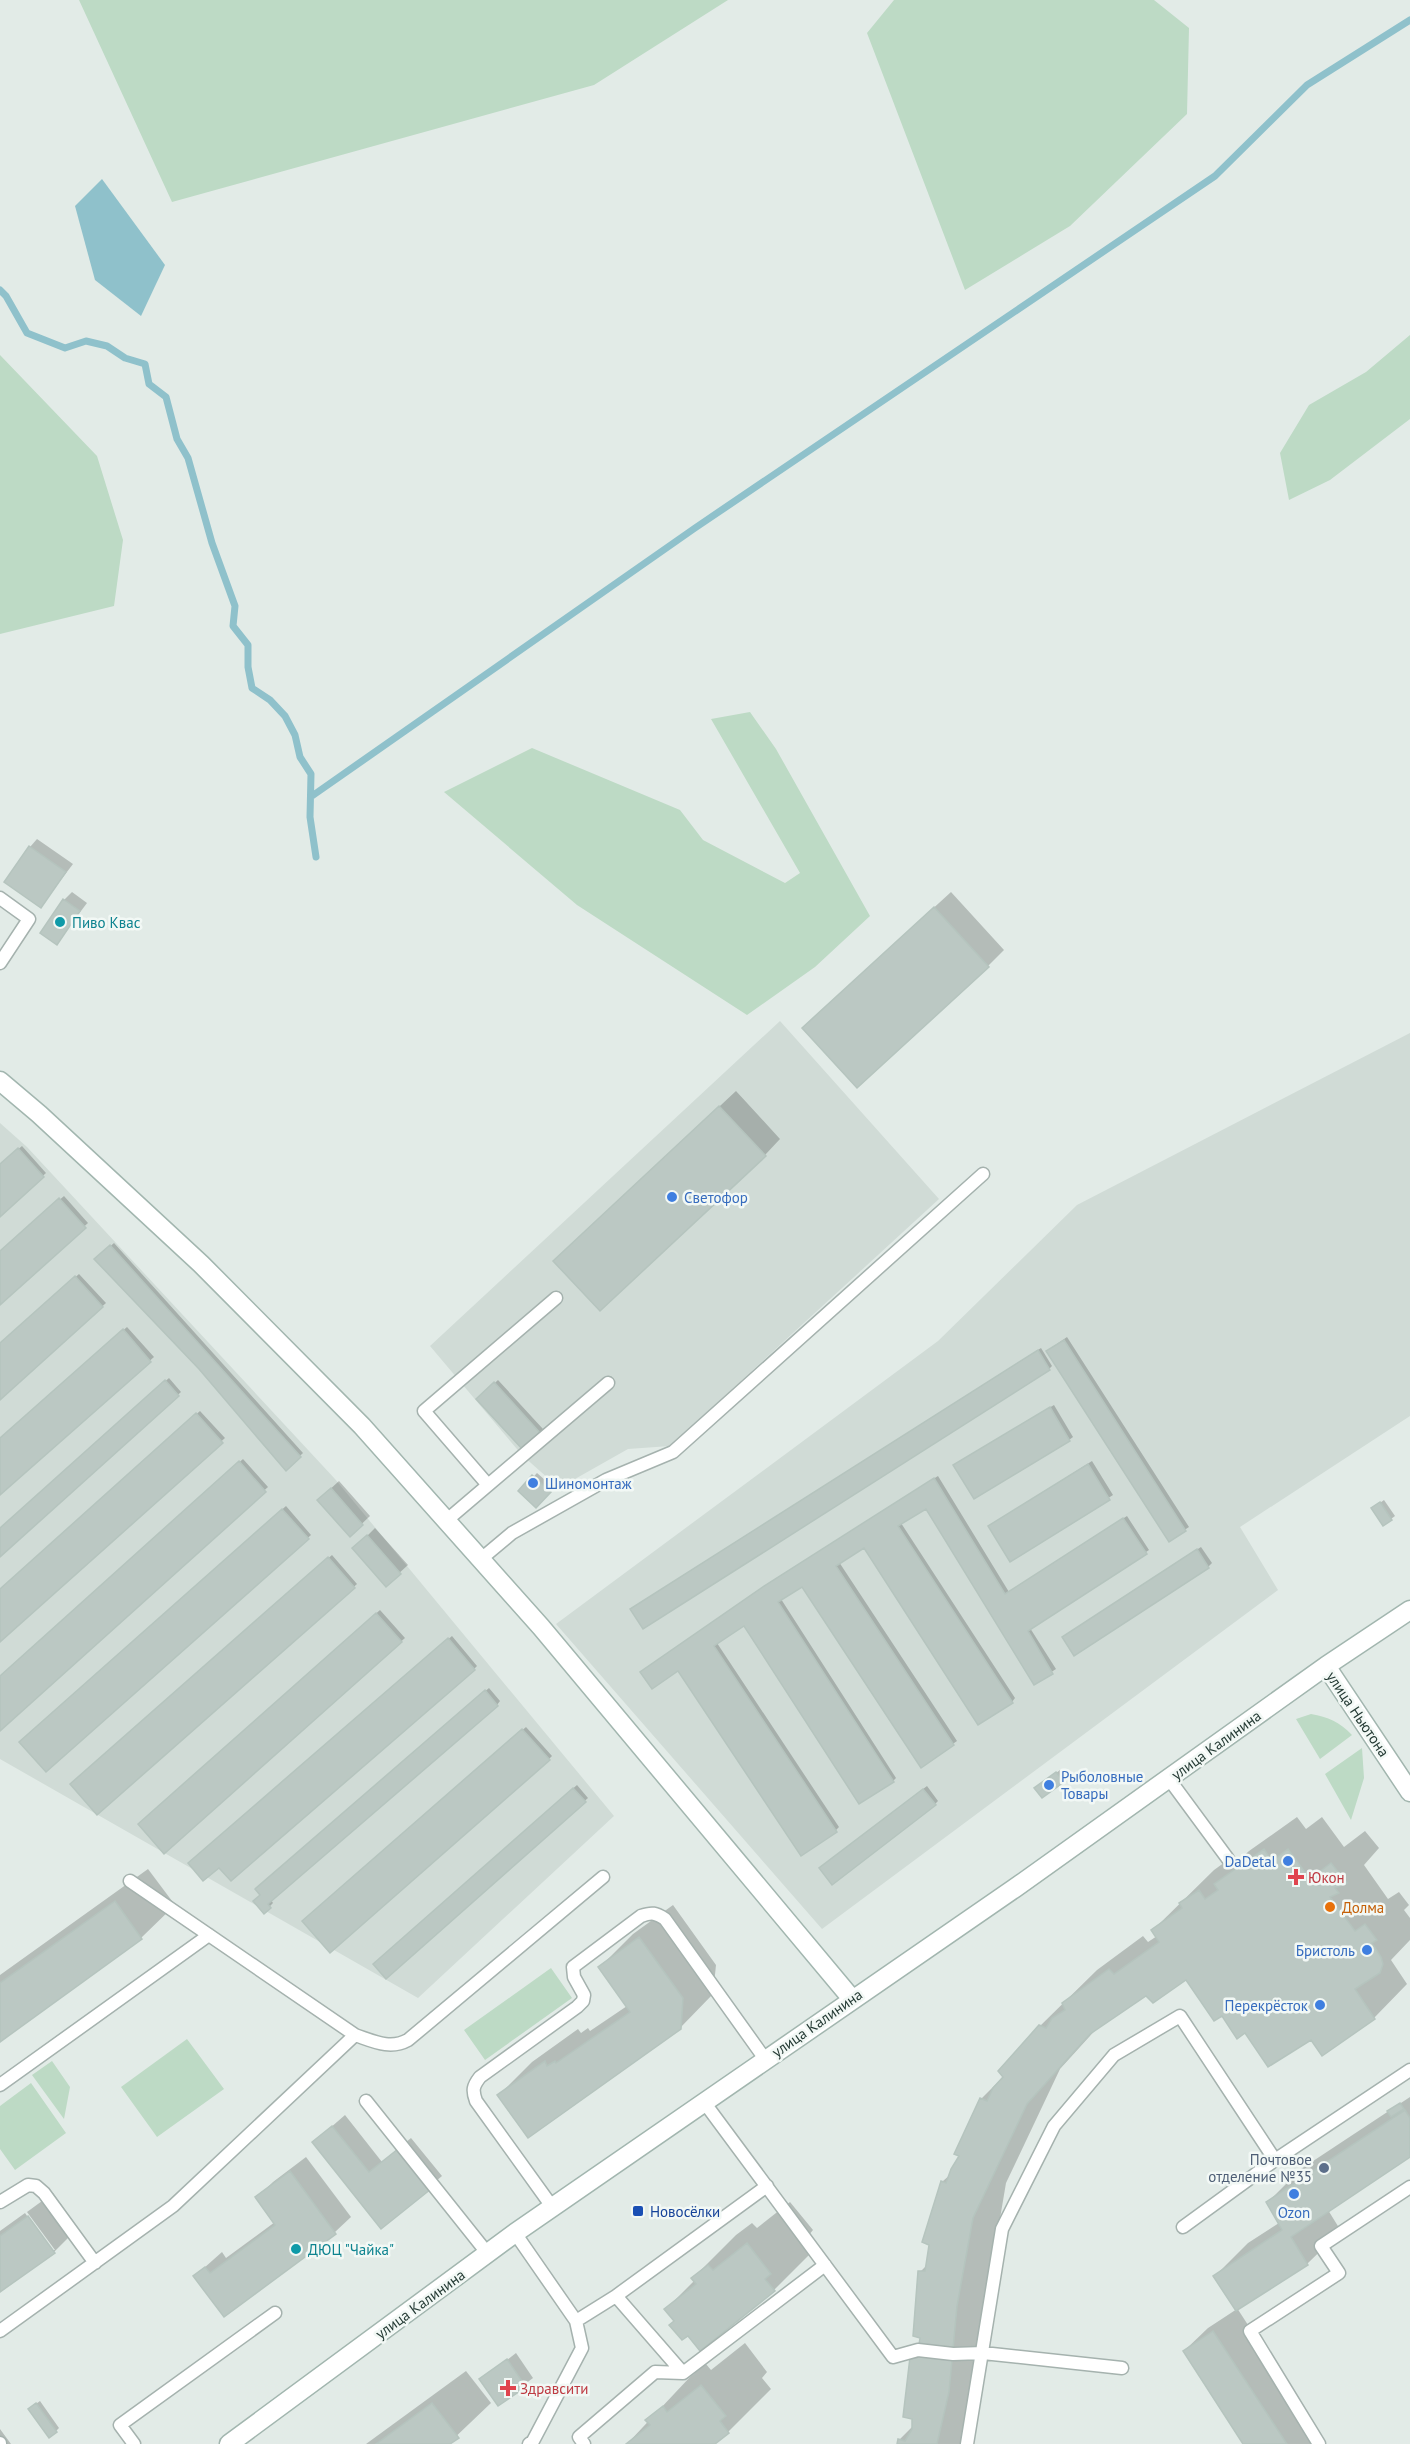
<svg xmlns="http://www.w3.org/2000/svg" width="1410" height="2444" viewBox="0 0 1410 2444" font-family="'PT Sans',sans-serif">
<rect width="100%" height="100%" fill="#e2ebe7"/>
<path fill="#d0dbd6" d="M780,1021L939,1199L670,1446L628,1449L559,1488L522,1455L430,1346Z
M1410,1033V1416L1240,1527L1278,1590L822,1929L556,1624L938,1341L1077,1205Z
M0,1123L27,1147L335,1479L614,1816L418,1998L0,1759Z"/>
<path fill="#bddac5" d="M79,0H728L594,85L172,202Z
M894,0H1154L1189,28L1187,114L1070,226L965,290L867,33Z
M1410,335V419L1330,480L1289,500L1280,453L1309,405L1366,372Z
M0,355L97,456L123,540L114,606L0,634Z
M750,712L776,749L870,916L815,967L747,1015L577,905L444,792L532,748L680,810L703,840L785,883L800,873L711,719Z
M1311,1714C1328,1717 1340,1722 1352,1735L1320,1759L1296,1719Z
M1362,1748L1364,1778L1351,1820L1325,1774Z
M551,1968L572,1998L485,2060L464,2030Z
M187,2039L224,2089L157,2137L121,2087Z
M52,2061L70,2087L64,2119L32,2075Z
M31,2083L66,2133L15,2170L0,2149V2106Z"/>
<path fill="#8fc1cb" d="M102,179L165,265L141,316L95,280L75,206Z"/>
<path fill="#0003" d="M37,839L73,864L41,906L30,847Z
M72,892L87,903L57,943L64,900Z
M951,892L1004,950L988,966L820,1012Z
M736,1091L780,1139L765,1155L571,1245Z
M22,1146L46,1173L0,1215V1165Z
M64,1196L88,1223L0,1303V1252Z
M114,1243L303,1453L286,1469L200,1368L96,1259Z
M79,1274L106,1303L0,1398V1345Z
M127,1327L154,1357L0,1493V1439Z
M1067,1337L1189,1527L1169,1540L1051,1348Z
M1041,1348L1052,1366L1049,1369L636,1606Z
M169,1378L181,1392L0,1555V1530Z
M498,1380L543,1429L523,1448L478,1399Z
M1054,1405L1073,1437L1069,1440L958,1462Z
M200,1411L225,1438L0,1640V1590Z
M243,1459L268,1487L0,1729V1677Z
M1092,1461L1113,1495L1011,1560L990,1526Z
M537,1473L553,1487L536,1506L520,1491Z
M938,1476L1009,1592L1127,1516L1149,1550L1030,1628L1056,1669L1034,1683L926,1507L901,1523L1015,1698L1012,1702L864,1546L839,1562L957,1741L921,1766L802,1585L781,1599L896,1778L893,1781L744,1623L717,1643L839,1827L836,1830L679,1669H645L769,1583Z
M339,1481L370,1516L350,1535L326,1493Z
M1384,1500L1395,1516L1391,1519L1377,1505Z
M286,1506L311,1535L47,1770L22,1742Z
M375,1528L408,1565L386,1585L362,1541Z
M1201,1547L1212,1563L1208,1567L1075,1654L1067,1634Z
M332,1555L357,1584L97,1813L72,1784Z
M380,1610L405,1638L164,1852L140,1824Z
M452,1636L477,1666L474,1669L219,1865L193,1860Z
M489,1688L500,1701L497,1705L271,1900L273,1903L264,1912L260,1885Z
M526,1727L552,1756L549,1759L308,1918Z
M1060,1770L1066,1778L1063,1781L1040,1785Z
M577,1785L588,1798L386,1977L375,1964Z
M927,1786L938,1801L935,1804L824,1865Z
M1297,1817L1306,1829L1322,1817L1344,1847L1365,1831L1379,1848L1364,1865L1388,1899L1399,1892L1409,1905L1404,1910L1410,1918V1940L1391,1960L1407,1984L1374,2018L1311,2038L1246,2031L1223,2013L1186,1978L1146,1994L1099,2026L1060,2069L1006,2183L962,2444H898L900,2439L913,2426L912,2358L920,2350L922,2337L920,2272L927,2265L931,2244L924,2241L943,2181L951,2174L961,2155L981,2099L1004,2076L1040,2026L1097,1970L1143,1936L1148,1942L1157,1936L1153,1930L1214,1870L1232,1857L1236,1863L1249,1851Z
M148,1869L175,1905L141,1938L0,2040V1975Z
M673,1905L716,1965L713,1994L680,2028L499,2095L532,2062L578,2029L581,2033L588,2028L590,2031L627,2006L600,1967L633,1934Z
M1410,2097V2155L1328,2210L1341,2231L1307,2264L1237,2308L1325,2444H1245L1184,2351L1208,2328L1237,2309L1215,2276L1248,2243L1279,2223L1268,2202L1301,2169Z
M345,2115L382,2162L411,2138L442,2176L382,2227L314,2142Z
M306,2157L351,2217L335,2232L224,2314L195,2276L222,2252L226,2258L275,2222L257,2198L273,2182Z
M53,2193L78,2228L54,2252L0,2290V2231L25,2213L51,2250H55L27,2212Z
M790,2202L813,2230L808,2236L817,2247L774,2290L675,2321L666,2309L695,2280L693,2278L736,2235L752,2223L757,2228Z
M745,2343L767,2372L762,2378L771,2389L728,2432L712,2444H627L690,2377L706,2364L711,2370Z
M516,2353L533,2378L499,2404L481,2380Z
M466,2371L491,2403L448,2444H366Z
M40,2401L59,2428L56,2431L33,2406Z
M0,2429L11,2444H0Z"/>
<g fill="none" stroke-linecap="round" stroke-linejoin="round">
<path stroke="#8fc1cb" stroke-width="7" d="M0,290L6,296L27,333L65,348L86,341L107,346L125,358L145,364L149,384L166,397L177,439L188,458L212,543L235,606L233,626L248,645V667L252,688L270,700L285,716L295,735L300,757L311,774L310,817L316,857
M312,796L695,528L1215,176L1307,85L1410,20"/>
</g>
<path fill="#bbc8c3" stroke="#b5c4be" stroke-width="1.5" d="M29,846L66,872L41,908L4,882Z
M63,899L80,911L57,945L40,933Z
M934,907L989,967L857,1088L802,1028Z
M719,1106L766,1156L600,1311L553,1261Z
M18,1148L44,1177L0,1217V1164Z
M59,1198L86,1228L0,1305V1251Z
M110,1245L301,1457L286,1471L199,1369L94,1259Z
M75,1276L103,1307L0,1400V1343Z
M123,1329L151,1362L0,1495V1438Z
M1064,1340L1186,1531L1169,1542L1046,1351Z
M1038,1350L1050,1370L643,1629L630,1609Z
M165,1380L179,1396L0,1557V1528Z
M494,1382L541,1434L523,1450L476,1399Z
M1050,1407L1070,1441L974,1499L953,1465Z
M196,1413L223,1443L0,1642V1589Z
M239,1461L266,1492L0,1731V1676Z
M1088,1464L1110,1500L1010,1562L988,1526Z
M532,1475L551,1492L536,1508L518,1491Z
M934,1478L1005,1594L1123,1518L1147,1554L1028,1631L1053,1674L1034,1685L926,1509L898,1526L1013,1703L978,1725L864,1548L836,1566L954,1745L921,1768L802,1587L778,1602L894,1782L859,1804L744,1626L714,1646L837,1832L801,1856L678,1671L652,1689L640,1672L764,1586Z
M331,1488L363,1525L350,1537L317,1500Z
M1380,1502L1392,1520L1383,1526L1371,1508Z
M282,1509L309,1539L46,1772L19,1742Z
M367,1535L401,1574L386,1587L352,1548Z
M1197,1549L1209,1568L1074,1656L1062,1637Z
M328,1557L355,1588L97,1815L70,1784Z
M376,1613L402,1642L164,1854L138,1824Z
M448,1638L475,1670L231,1881L219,1868L203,1881L188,1863Z
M485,1690L498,1706L268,1904L271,1908L264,1914L253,1901L260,1895L255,1889Z
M522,1729L550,1760L330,1953L302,1921Z
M1056,1772L1064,1782L1042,1798L1034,1788Z
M573,1788L586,1802L386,1979L373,1964Z
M923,1789L936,1805L832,1885L819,1868Z
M1264,1849L1272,1861L1288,1849L1310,1879L1331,1863L1347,1883L1335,1888L1339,1893L1330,1897L1355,1931L1365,1924L1377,1940L1372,1943L1381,1957L1383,1964L1380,1973L1355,1989L1375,2019L1322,2056L1311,2040L1268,2067L1245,2033L1237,2039L1222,2016L1214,2021L1186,1980L1153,2003L1146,1996L1090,2034L1027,2104L973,2218L957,2306L949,2392L937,2444H897L898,2439L905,2441L912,2429V2419L903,2417L910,2357L917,2358L920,2338L913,2336L918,2271H925L929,2245L922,2242L941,2181L946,2183L951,2169L959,2156L954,2154L980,2098L987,2101L993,2088L1003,2077L998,2071L1039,2025L1046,2028L1052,2018L1065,2010L1062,2003L1109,1969L1114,1974L1159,1942L1151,1930L1182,1908L1179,1903L1199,1890L1205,1899L1218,1890L1214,1884Z
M115,1901L142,1939L0,2042V1983Z
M639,1937L683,1998L681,2029L528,2138L497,2095L545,2061L547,2066L555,2061L556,2063L630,2012L598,1967Z
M1400,2103L1404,2109L1391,2117L1387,2111Z
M1405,2110L1410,2118V2157L1291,2237L1308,2265L1236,2311L1213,2276L1282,2230L1266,2202Z
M332,2126L369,2172L398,2149L431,2189L381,2229L312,2142Z
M290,2171L336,2234L224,2317L193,2276L205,2267L210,2273L275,2225L255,2197Z
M28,2216L55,2253L0,2292V2236Z
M747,2243L771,2274L765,2279L775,2291L700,2351L688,2336L682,2340L669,2325L674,2321L664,2309L696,2284L691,2278L708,2265L713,2270Z
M1213,2331L1287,2444H1243L1183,2351Z
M507,2359L526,2387L498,2406L479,2379Z
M701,2385L726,2416L720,2421L729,2433L715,2444H626L650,2425L645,2420L663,2406L667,2412Z
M36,2403L57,2432L49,2438L28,2409Z
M432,2403L459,2438L450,2444H376Z"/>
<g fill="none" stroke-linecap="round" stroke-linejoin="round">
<defs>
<path id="lane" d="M0,898L29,919L0,963
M488,1485L424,1411L556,1298
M447,1520L608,1383
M481,1559L512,1533L606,1480L673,1452L983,1174
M1169,1779L1228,1859
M130,1881L355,2035
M0,2085L209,1935
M366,2101L488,2254
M704,2102L893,2357L918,2350L953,2354L983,2353L1122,2368
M0,2202L28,2185L36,2186L44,2193L95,2263
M553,2208L476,2101C472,2090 473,2086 480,2077L577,2007L583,2001L584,1995L574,1977L573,1967L641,1916C652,1912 656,1913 665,1919L765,2059
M1183,2227L1275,2160L1410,2070
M515,2233L576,2321L582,2348L533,2441L529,2444
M576,2321L616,2296
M0,2331L173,2206L355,2035C373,2041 390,2050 408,2040L603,1877
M683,2373L616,2296L767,2186
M0,2443V2444
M134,2444L120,2425L275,2313
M584,2444L579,2437L655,2372L683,2373L825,2265
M967,2444L1002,2229L1054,2126L1114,2055L1180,2016L1275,2160
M1319,2444L1250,2331L1339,2273L1321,2246L1410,2187"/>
<path id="secondary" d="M0,1081L39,1114L201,1264L362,1426L541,1627L852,1999
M1326,1666L1410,1792
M229,2444L515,2233L1015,1888L1326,1666L1410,1610"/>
</defs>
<use href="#lane" stroke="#a5b2ae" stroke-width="15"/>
<use href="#secondary" stroke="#a2b6af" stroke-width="21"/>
<use href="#lane" stroke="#fff" stroke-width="12"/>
<use href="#secondary" stroke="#fff" stroke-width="18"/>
</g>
<g fill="#0f9aa8" stroke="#f2f8f5" stroke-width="2">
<circle cx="60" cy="922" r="6"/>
<circle cx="296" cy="2249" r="6"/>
</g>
<g fill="#3f7fe0" stroke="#f2f8f5" stroke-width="2">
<circle cx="672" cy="1197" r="6"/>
<circle cx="533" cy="1483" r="6"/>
<circle cx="1049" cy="1785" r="6"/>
<circle cx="1288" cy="1861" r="6"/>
<circle cx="1367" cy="1950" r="6"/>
<circle cx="1320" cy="2005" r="6"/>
<circle cx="1294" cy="2194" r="6"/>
</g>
<g fill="#e0444e" stroke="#f2f8f5" stroke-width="2">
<path d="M1293 1868h6v6h6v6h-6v6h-6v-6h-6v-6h6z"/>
<path d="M505 2379h6v6h6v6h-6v6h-6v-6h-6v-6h6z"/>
</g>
<circle fill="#e8710a" stroke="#f2f8f5" stroke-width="2" cx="1330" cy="1907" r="6"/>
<circle fill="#5c6f8a" stroke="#f2f8f5" stroke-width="2" cx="1324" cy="2168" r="6"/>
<rect fill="#1a4fb4" stroke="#f2f8f5" stroke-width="2" x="632" y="2205" width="12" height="12" rx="3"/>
<g text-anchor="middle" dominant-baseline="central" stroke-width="5" stroke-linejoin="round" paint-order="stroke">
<g font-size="15" fill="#0d838f" stroke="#f2f8f5" text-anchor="start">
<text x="72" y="922">Пиво Квас</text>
<text x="308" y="2249">ДЮЦ "Чайка"</text>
</g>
<g font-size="15" fill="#366cbe" stroke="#f2f8f5" text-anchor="start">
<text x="684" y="1197">Светофор</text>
<text x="545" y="1483">Шиномонтаж</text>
<text x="1061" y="1776">Рыболовные<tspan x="1061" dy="17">Товары</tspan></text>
<text x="1276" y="1861" text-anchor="end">DaDetal</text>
<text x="1355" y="1950" text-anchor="end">Бристоль</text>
<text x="1308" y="2005" text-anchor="end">Перекрёсток</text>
<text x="1294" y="2212" text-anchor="middle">Ozon</text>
</g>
<g font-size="15" fill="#243a34" stroke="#f2f8f5">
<text transform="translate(1358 1714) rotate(56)">улица Ньютона</text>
<text transform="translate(1216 1745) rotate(-36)">улица Калинина</text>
<text transform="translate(817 2023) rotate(-35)">улица Калинина</text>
<text transform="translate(420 2304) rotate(-36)">улица Калинина</text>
</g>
<g font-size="15" fill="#be3a42" stroke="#f2f8f5" text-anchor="start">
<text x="1308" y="1877">Юкон</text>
<text x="520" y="2388">Здравсити</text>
</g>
<g font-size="15" fill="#c56008" stroke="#f2f8f5" text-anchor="start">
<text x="1342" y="1907">Долма</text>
</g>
<g font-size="15" fill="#4e5e75" stroke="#f2f8f5" text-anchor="end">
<text x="1312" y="2159">Почтовое<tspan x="1312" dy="17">отделение №35</tspan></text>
</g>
<g font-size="15" fill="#164399" stroke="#f2f8f5" text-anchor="start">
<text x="650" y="2211">Новосёлки</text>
</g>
</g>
</svg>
